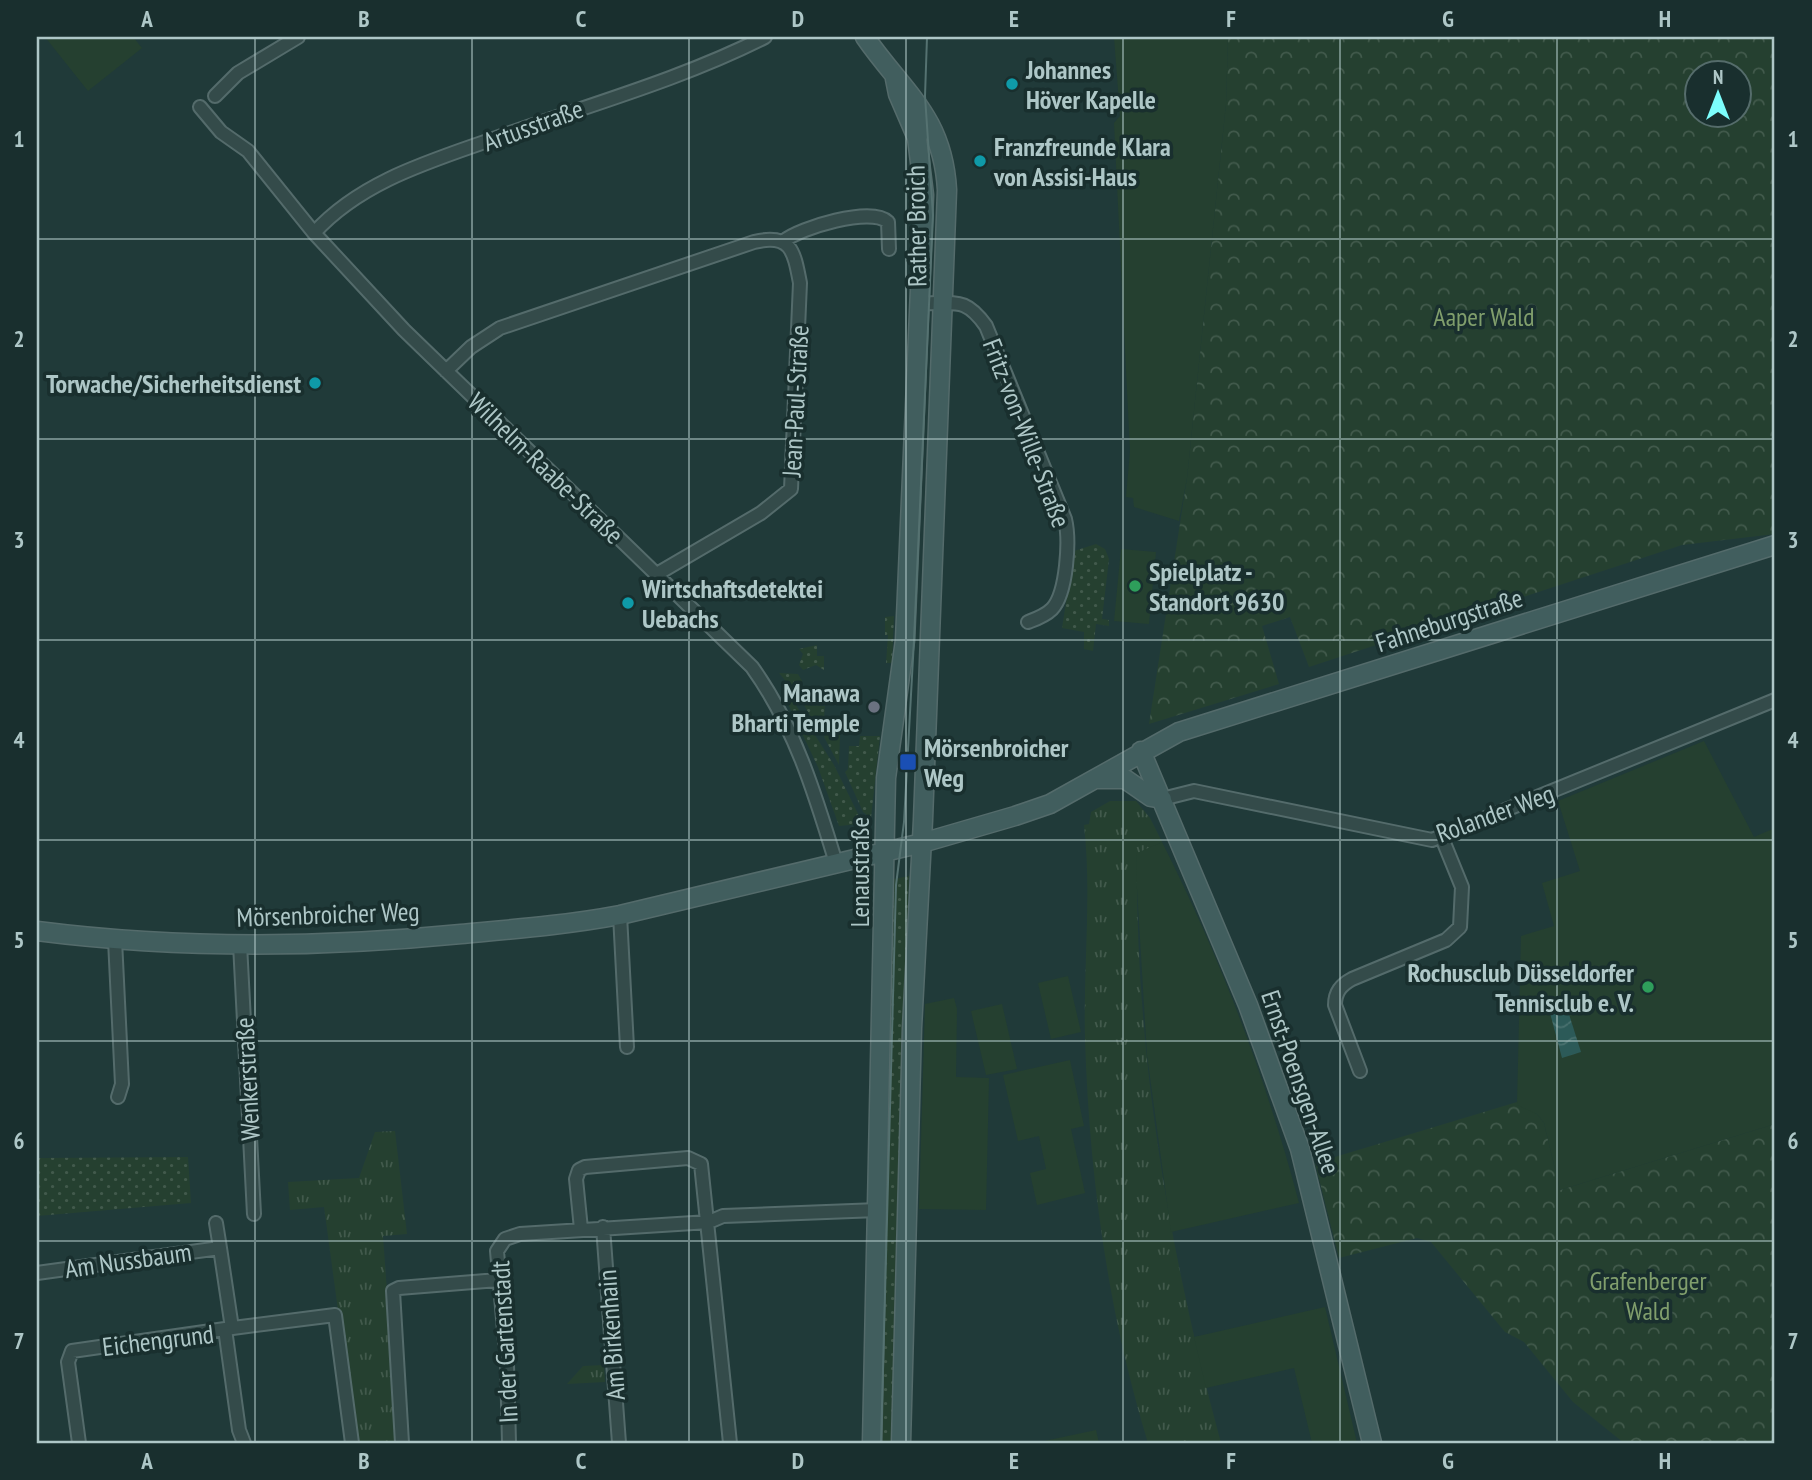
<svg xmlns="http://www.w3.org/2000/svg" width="1812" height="1480" viewBox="0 0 1812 1480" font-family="'PT Sans Narrow',sans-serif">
<defs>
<pattern id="grass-dots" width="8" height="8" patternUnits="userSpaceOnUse" patternTransform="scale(1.75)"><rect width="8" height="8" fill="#254030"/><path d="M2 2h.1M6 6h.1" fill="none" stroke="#425a4c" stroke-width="1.8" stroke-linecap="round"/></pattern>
<pattern id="forest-crowns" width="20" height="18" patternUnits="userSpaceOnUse" patternTransform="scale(1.75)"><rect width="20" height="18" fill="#254030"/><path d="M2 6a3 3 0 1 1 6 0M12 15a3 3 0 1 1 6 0" fill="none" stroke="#425a4c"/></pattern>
<pattern id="park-tufts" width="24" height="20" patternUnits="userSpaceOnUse" patternTransform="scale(1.75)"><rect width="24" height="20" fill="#254030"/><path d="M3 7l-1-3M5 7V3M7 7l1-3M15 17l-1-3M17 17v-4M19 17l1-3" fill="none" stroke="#425a4c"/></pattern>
<pattern id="water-waves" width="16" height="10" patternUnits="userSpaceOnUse" patternTransform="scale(1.75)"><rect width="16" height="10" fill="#2c5a58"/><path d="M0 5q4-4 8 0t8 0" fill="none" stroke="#48706e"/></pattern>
</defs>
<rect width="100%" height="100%" fill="#203a39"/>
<path fill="url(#grass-dots)" d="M1096,544L1105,549L1109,559L1102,619L1109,620V626L1096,624L1093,651L1084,649V632L1062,628L1074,551Z
M894,616L892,663H886L888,635H885V617Z
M817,645V656H824V670L816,665L803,670L799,665L803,654L799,649Z
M779,673L798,674L802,681L801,699Z
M792,699L834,765L861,820L859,824L839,826L818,767L787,702Z
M804,705L825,706L823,731H819Z
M825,735H840L839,765L824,737Z
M860,736H880L871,818L863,812L845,772L848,769L849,746H859Z
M909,876L894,1443H877L889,880Z
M188,1157L191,1203L37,1216V1158Z"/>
<path fill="url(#forest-crowns)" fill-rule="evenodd" d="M1228,37H1775V534L1682,545L1309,667L1290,617L1262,626L1279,684L1149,724L1187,478L1226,104ZM1696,74H1738V116H1696Z
M1517,1102L1537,1114L1544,1123L1560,1190L1775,1124V1443H1624L1573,1402L1524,1342L1505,1332L1431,1242L1417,1238L1339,1258L1315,1163Z"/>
<path fill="url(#park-tufts)" d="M1110,801H1136L1150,818L1162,842L1137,854C1135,1053 1169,1252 1221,1443H1148C1108,1312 1089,1175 1085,1038C1083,967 1092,896 1084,825L1089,824L1091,812Z
M395,1131L407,1234L383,1236L398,1443H356L324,1207L290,1210L288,1182L359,1178L375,1132Z
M604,1365L605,1382L567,1384L583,1366Z"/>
<path fill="#254030" d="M45,37H133L142,48L88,91Z
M1114,37H1228L1226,104L1187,478L1179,521L1134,507L1133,498L1126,497L1130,451L1114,123L1120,116Z
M1121,549L1156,552L1149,624L1114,621Z
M1704,741L1754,837L1775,828V1124L1560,1190L1544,1123L1537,1114L1517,1105L1521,936L1554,926L1542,883L1580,871L1558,801Z
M1162,842C1220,957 1266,1078 1299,1203L1171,1232L1147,1055L1136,872L1137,853Z
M1068,976L1081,1032L1051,1039L1038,983Z
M954,998L957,1009L956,1077L989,1078L986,1210L919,1209L925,1004Z
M1002,1004L1017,1069L986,1075L971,1011Z
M1070,1060L1084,1126L1071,1129L1085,1193L1037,1205L1030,1173L1046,1169L1039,1136L1018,1141L1003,1075Z
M1325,1307L1357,1443H1312L1294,1368L1206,1388L1194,1337Z
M1096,1430L1099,1443H1035Z"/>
<path fill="url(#water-waves)" d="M1567,1008L1581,1052L1562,1058L1550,1013Z"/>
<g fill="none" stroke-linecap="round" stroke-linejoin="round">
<defs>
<path id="street" d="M215,96L238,73L298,37
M200,107L221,132L248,151L314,233L404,330L752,667C795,727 815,794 836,863
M314,233C361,181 431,161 496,138C585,106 680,80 765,37
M784,241C800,228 871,206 888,222L889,249
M920,303C954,305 964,295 986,326L1065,519C1070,540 1067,593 1052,609C1045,616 1036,619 1028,622
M446,371L471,347L500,328L754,242C791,233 794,251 800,283L791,489L761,513L657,574
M1162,799L1194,791L1432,840L1775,700
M620,915L627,1047
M115,940L122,1084L118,1097
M240,944L254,1214
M1360,1071L1335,1005C1335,992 1341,985 1352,979L1446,940L1460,927L1462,887L1442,838
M216,1223L220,1248
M603,1227L619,1443
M581,1229L576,1179L579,1170L585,1167L688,1158L701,1164L730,1443
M37,1273L220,1248L232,1328
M225,1329L335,1315L352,1443
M79,1443L68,1362L72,1351L225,1329L239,1430L244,1443
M402,1443L393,1291L399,1288L498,1280
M509,1443L507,1364L497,1251L505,1239L520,1234L709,1222L723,1216L878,1210"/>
<path id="secondary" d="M865,37C903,92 943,116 947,190L923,820L912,1028L901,1443
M1141,751L1248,1005L1300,1149L1372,1443
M1096,779H1125L1151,797L1162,799
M37,931C178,949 320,948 461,934C515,929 567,925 620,915L922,843L1015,816L1050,804L1179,732L1775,545
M872,1443L886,778L905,640L924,195L917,138L898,94L895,79"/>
</defs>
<use href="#street" stroke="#546b6b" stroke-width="16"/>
<use href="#secondary" stroke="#546b6b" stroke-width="21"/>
<use href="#street" stroke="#344b4a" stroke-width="12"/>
<use href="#secondary" stroke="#415e5e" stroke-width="18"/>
<path stroke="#557271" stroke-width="2" d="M881,1443L896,885L904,822L914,640L933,215L925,96L927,37"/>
</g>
<path fill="none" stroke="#aec7c7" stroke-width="2" stroke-opacity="0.55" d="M255,37V1443M472,37V1443M689,37V1443M906,37V1443M1123,37V1443M1340,37V1443M1557,37V1443M37,239H1775M37,439H1775M37,640H1775M37,840H1775M37,1041H1775M37,1241H1775"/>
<g fill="#0f9aa8" stroke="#192f2e" stroke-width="2.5">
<circle cx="1012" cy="84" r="7"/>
<circle cx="980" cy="161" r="7"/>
<circle cx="315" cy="383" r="7"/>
<circle cx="628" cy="603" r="7"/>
</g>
<g fill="#2e9e5b" stroke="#192f2e" stroke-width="2.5">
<circle cx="1135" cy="586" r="7"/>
<circle cx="1648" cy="987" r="7"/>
</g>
<circle fill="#6b7280" stroke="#192f2e" stroke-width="2.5" cx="874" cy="707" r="7"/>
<rect fill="#1a4fb4" stroke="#192f2e" stroke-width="2.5" x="899" y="753" width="18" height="18" rx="3.5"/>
<g text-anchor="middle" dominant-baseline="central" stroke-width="7" stroke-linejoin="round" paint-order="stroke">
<g font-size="26" font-weight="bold" fill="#aec7c7" stroke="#192f2e" text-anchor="start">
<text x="1026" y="69">Johannes<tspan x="1026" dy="30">Höver Kapelle</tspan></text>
<text x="994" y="146">Franzfreunde Klara<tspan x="994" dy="30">von Assisi-Haus</tspan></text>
<text x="301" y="383" text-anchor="end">Torwache/Sicherheitsdienst</text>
<text x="1149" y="571">Spielplatz -<tspan x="1149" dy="30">Standort 9630</tspan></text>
<text x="642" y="588">Wirtschaftsdetektei<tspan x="642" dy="30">Uebachs</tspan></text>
<text x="860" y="692" text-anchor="end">Manawa<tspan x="860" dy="30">Bharti Temple</tspan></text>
<text x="924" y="747">Mörsenbroicher<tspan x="924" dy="30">Weg</tspan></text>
<text x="1634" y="972" text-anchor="end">Rochusclub Düsseldorfer<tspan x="1634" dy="30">Tennisclub e. V.</tspan></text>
</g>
<g font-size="26" fill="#aec7c7" stroke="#192f2e">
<text transform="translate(533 125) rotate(-20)">Artusstraße</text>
<text transform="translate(916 226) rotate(-91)">Rather Broich</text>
<text transform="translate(795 401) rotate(-87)">Jean-Paul-Straße</text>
<text transform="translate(1027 433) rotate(69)">Fritz-von-Wille-Straße</text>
<text transform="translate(546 468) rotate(44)">Wilhelm-Raabe-Straße</text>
<text transform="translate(1449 620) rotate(-18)">Fahneburgstraße</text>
<text transform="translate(1495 813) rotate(-20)">Rolander Weg</text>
<text transform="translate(859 872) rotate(-90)">Lenaustraße</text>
<text transform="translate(328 914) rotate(-2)">Mörsenbroicher Weg</text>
<text transform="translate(247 1079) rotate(-93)">Wenkerstraße</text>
<text transform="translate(1301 1082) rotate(71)">Ernst-Poensgen-Allee</text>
<text transform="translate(128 1260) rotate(-8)">Am Nussbaum</text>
<text transform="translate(611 1335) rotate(-94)">Am Birkenhain</text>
<text transform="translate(158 1340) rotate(-7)">Eichengrund</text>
<text transform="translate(504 1342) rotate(-93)">In der Gartenstadt</text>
</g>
<g font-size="26" fill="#809e6c" stroke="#192f2e">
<text x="1484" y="316">Aaper Wald</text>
<text x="1648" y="1280">Grafenberger<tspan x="1648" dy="30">Wald</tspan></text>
</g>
</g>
<rect width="1812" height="1480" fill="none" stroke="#192f2e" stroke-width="77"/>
<g transform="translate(1718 94)"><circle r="33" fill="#192f2e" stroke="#556c6b" stroke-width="2"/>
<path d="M0-5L12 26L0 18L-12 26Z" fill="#7cfefc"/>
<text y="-10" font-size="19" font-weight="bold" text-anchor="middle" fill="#aec7c7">N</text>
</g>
<rect x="38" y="38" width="1735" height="1404" fill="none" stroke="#aec7c7" stroke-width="2.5"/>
<g font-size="23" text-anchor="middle" font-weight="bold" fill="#aec7c7">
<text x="147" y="27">A</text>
<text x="364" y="27">B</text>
<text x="581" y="27">C</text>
<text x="798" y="27">D</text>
<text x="1014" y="27">E</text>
<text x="1231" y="27">F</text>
<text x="1448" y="27">G</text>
<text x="1665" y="27">H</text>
<text x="19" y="147">1</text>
<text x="1793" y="147">1</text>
<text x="19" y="347">2</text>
<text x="1793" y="347">2</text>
<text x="19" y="548">3</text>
<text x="1793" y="548">3</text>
<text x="19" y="748">4</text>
<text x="1793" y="748">4</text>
<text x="19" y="948">5</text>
<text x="1793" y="948">5</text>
<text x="19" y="1149">6</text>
<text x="1793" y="1149">6</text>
<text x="19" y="1349">7</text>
<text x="1793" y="1349">7</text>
<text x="147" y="1469">A</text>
<text x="364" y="1469">B</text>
<text x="581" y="1469">C</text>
<text x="798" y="1469">D</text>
<text x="1014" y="1469">E</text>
<text x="1231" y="1469">F</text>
<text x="1448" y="1469">G</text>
<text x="1665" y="1469">H</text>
</g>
</svg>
